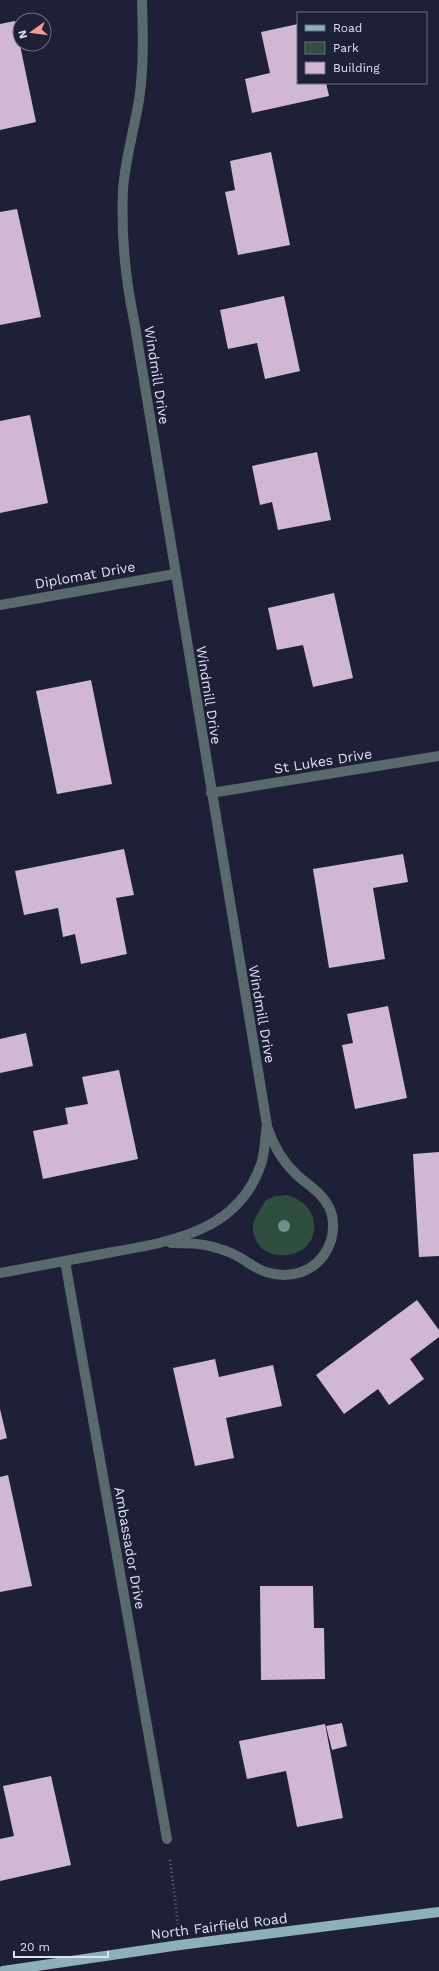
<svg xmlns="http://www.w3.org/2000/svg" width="439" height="1971" viewBox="0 0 439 1971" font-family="'Work Sans',sans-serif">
<rect width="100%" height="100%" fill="#1e2038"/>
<path fill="#304e40" d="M287,1195C299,1199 309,1205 313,1218C324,1263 253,1269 253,1227C253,1219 262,1207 266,1200L276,1196Z"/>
<path fill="#d0b8d3" d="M15,21L36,122L0,130V24Z
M298,24V83H326L329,96L252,113L245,79L270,73L261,32Z
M271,152L290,245L238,255L225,192L235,190L230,161Z
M17,209L41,317L0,325V212Z
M284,296L300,371L265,379L257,343L228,349L220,310Z
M30,415L48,503L0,513V421Z
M317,452L331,520L278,530L272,502L260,505L252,466Z
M334,593L353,678L313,687L303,645L277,650L268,608Z
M91,680L112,784L57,794L36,691Z
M124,849L134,895L116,898L127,954L81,964L75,934L63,937L58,908L24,915L15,871Z
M403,854L408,882L373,888L385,959L329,968L313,869Z
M388,1006L407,1098L355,1109L342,1045L353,1043L347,1014Z
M26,1033L33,1066L0,1073V1039Z
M119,1070L138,1159L43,1179L33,1131L68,1124L65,1108L88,1104L82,1077Z
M439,1152V1256L419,1257L413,1154Z
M417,1300L439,1330V1337L410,1359L424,1379L389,1405L378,1389L344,1414L316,1375Z
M215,1359L219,1377L273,1365L282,1406L226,1418L234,1458L195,1466L173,1368Z
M0,1409L7,1438L0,1440Z
M8,1475L32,1586L0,1592V1477Z
M260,1586H313L314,1628H324L325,1679L261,1680Z
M342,1723L347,1746L332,1750L326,1726Z
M325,1724L343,1818L297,1827L286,1771L247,1779L239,1741Z
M51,1776L71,1865L0,1881V1839L14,1836L3,1786Z"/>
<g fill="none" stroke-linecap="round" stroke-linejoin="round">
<path stroke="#686a7f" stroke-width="2.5" stroke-dasharray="1 3" stroke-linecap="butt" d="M170,1860L178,1924"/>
<path stroke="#59696d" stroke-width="10" d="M0,605L175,574
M211,793L439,756
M171,1243C186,1243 202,1243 217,1248C224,1250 232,1253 239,1257C248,1262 256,1269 266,1272C290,1280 316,1272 328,1248C334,1236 335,1219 329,1207C321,1192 309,1186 297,1175C283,1162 274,1147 268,1129
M65,1261L167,1839
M0,1273C38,1266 76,1259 113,1252C175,1241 241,1230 262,1161C265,1150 265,1137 267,1125L134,320C125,277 121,235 123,190C125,160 134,130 139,100C144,67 143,33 142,0"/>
<path stroke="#8eb0b8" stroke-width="10" d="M3,1971L180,1945L439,1912"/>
</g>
<circle fill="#6e918b" cx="284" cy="1226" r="6"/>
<g text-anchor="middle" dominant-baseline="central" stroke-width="4" stroke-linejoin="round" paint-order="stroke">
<g font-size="14" fill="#dee0f0" stroke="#1e2038">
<text transform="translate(157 375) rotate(81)">Windmill Drive</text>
<text transform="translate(85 575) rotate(-10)">Diplomat Drive</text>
<text transform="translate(209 695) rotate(81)">Windmill Drive</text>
<text transform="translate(323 761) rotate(-9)">St Lukes Drive</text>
<text transform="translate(262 1014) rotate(80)">Windmill Drive</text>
<text transform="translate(130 1548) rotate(80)">Ambassador Drive</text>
<text transform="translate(219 1926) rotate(-7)">North Fairfield Road</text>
</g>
</g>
<rect x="297" y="12" width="130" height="72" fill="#1e2038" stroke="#6b6d82"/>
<rect x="305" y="25" width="20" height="6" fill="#8eb0b8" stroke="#6b6d82"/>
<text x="333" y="32" font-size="12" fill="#dee0f0">Road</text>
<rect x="305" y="42" width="20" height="12" fill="#304e40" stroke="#6b6d82"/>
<text x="333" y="52" font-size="12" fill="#dee0f0">Park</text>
<rect x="305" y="62" width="20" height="12" fill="#d0b8d3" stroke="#6b6d82"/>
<text x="333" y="72" font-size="12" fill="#dee0f0">Building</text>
<g transform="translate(32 32) rotate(256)"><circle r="19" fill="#1e2038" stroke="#6b6d82"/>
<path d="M0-3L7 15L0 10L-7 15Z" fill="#f59c92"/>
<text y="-6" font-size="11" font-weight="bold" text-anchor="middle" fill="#dee0f0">N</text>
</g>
<path d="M14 1951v6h94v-6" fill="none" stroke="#dee0f0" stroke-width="2"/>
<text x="20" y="1951" font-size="12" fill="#dee0f0" stroke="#1e2038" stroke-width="3" paint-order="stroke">20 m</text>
</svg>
